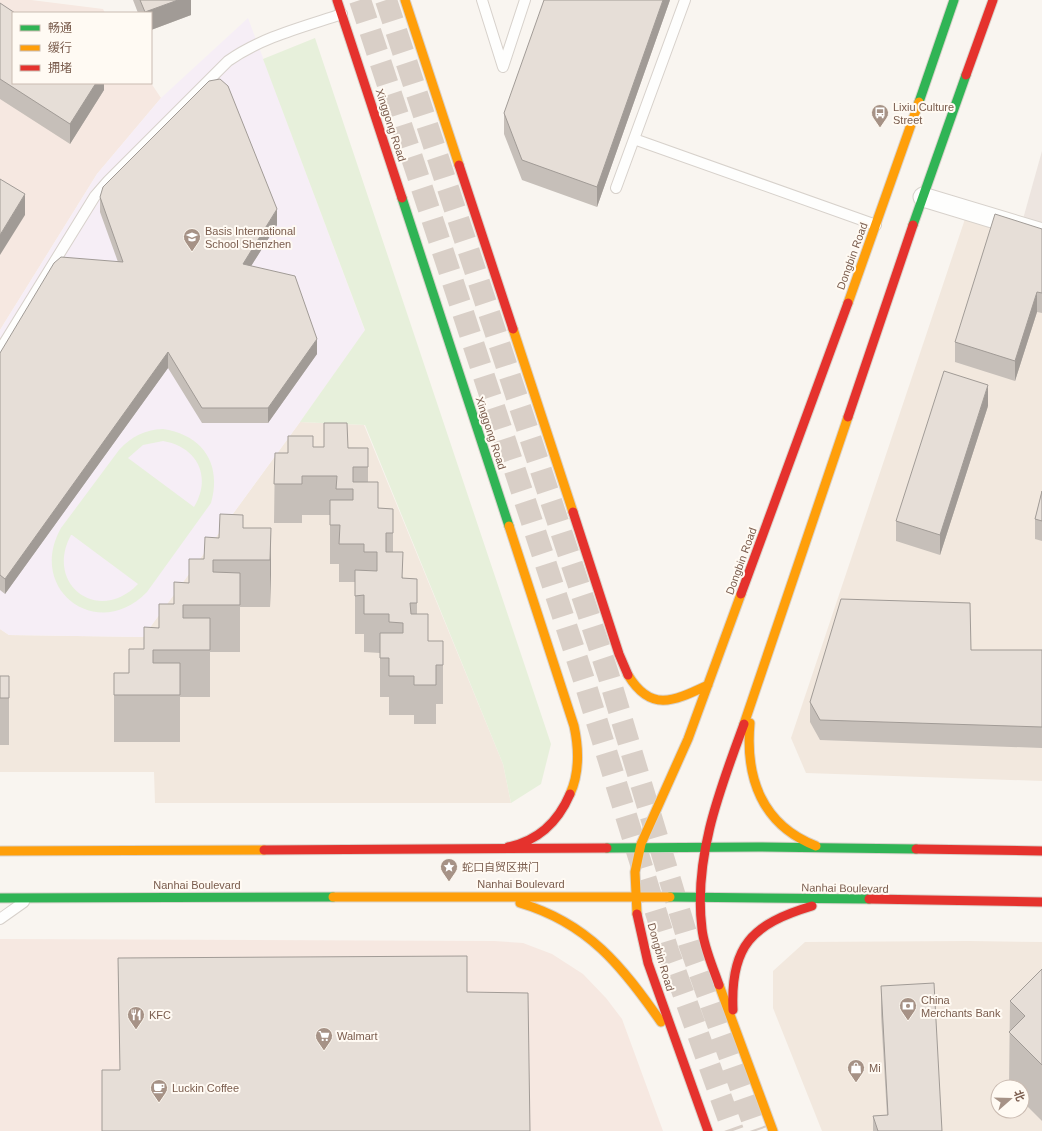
<svg xmlns="http://www.w3.org/2000/svg" width="1042" height="1131" viewBox="0 0 1042 1131" font-family="Arial,'Noto Sans SC',sans-serif">
<rect width="100%" height="100%" fill="#f9f5f0"/>
<path fill="#f2e8de" fill-rule="evenodd" d="M966,216L1042,239V781L806,773L791,738Z
M300,422L364,425L503,764L511,803H155L154,772H0V629L9,635L143,637Z
M969,941L1042,942V1131H822L773,1008V971L805,942ZM998,1087H1022V1111H998Z"/>
<path fill="#f6e8e1" d="M0,0H31L103,9L105,13H13V83H151L161,98L97,174L0,330Z
M0,939L494,941L523,943L552,954L583,974L606,998L622,1019L663,1131H0Z"/>
<path fill="#ede5e0" d="M1042,151V225L1023,219Z"/>
<path fill="#f6eef6" d="M248,18L365,331L300,422L143,637L9,635L0,629V330L97,174L161,98Z"/>
<path fill="#e7f0db" fill-rule="evenodd" d="M315,38L551,744L541,784L511,803L503,764L365,425L300,422L365,330L263,59Z
M163,429C203,435 222,464 211,503L147,592C98,643 26,590 61,528L119,450C132,436 144,430 163,429ZM163,441C198,447 212,477 194,507L128,458L143,445ZM71,535H72L138,584C99,625 44,585 71,535Z"/>
<g fill="none" stroke-linecap="round" stroke-linejoin="round">
<path stroke="#d9cfc7" stroke-width="22" stroke-dasharray="22 11" stroke-linecap="butt" d="M360,0L584,680L668,951L733,1131
M386,0L608,674L689,943L756,1131"/>
<defs>
<path id="lane" d="M482,0L503,67L525,0
M634,139L876,225
M616,188L685,0
M0,350L95,196L108,181L228,61C262,37 303,27 342,14
M0,919L24,902"/>
<path id="street" d="M923,197L1042,233"/>
<path id="fast" d="M919,102L954,0
M402,198L509,526
M913,225L966,75
M607,848L758,847L916,849
M670,897L869,899
M0,898L333,897"/>
<path id="slow" d="M405,0L459,165
M848,303L919,102
M513,329L573,512
M509,526L574,726C579,749 580,772 570,794
M628,675C651,713 674,701 708,685
M750,723C745,778 762,825 816,846
M744,724L848,417
M0,851L264,850
M333,897H670
M520,903C588,923 622,966 661,1022
M637,914L635,872L641,844L688,739L741,594
M719,985L773,1131"/>
<path id="jam" d="M337,0L402,198
M966,75L993,0
M459,165L513,329
M848,417L913,225
M573,512L619,654L628,675
M741,594L848,303
M508,847C538,841 558,822 570,794
M916,849L1042,851
M264,850L607,848
M869,899L1042,902
M637,914L648,963L708,1131
M719,985C713,967 704,948 702,929C693,858 720,789 744,724
M733,1010C730,946 752,924 812,906"/>
</defs>
<use href="#lane" stroke="#d7d1cb" stroke-width="12"/>
<use href="#street" stroke="#d7d1cb" stroke-width="21"/>
<use href="#fast" stroke="#d9d2cb" stroke-width="11"/>
<use href="#slow" stroke="#d9d2cb" stroke-width="11"/>
<use href="#jam" stroke="#d9d2cb" stroke-width="11"/>
<use href="#lane" stroke="#fefefd" stroke-width="10"/>
<use href="#street" stroke="#fefefd" stroke-width="19"/>
<use href="#fast" stroke="#30b455" stroke-width="9"/>
<use href="#slow" stroke="#ff9f0a" stroke-width="9"/>
<use href="#jam" stroke="#e5322d" stroke-width="9"/>
</g>
<path fill="#c6bfb9" d="M133,0H191V15L151,30V13H138Z
M670,0L597,207L522,180L504,134V113Z
M0,3L104,83V90L70,144L0,99Z
M100,197L277,225L251,266L317,354L268,423H202L168,368L5,594L0,590V353L118,262L100,212Z
M1042,229V313L1037,312L1015,381L955,362V342Z
M988,406L940,555L896,541V521Z
M313,447L368,448V482L378,508L393,509V552L403,578L417,579V614L428,641H443V704H436V724H414V715H389V697H380V653L364,652V634H355V582H339V564H330V515H302V523H274L275,453H288Z
M1042,491V541L1035,539V519Z
M243,528H271L270,607H240V652H210V697H180V742H114V673H129L144,649L219,538Z
M971,650H1042V748L820,740L810,722V702Z
M0,676H9V745H0Z
M118,958L467,992L120,1070Z
M1042,969V1121L1022,1101V1087H1009L1010,1001Z
M881,986L942,1131H873V1116L887,1115L881,1015Z"/>
<path fill="#a19b96" d="M178,0H191V15L151,30V13H145V12Z
M663,0H670L597,207V187Z
M96,83H104V90L70,144V124Z
M25,194V215L0,255V235Z
M277,209V225L243,279V264Z
M1037,292V312L1015,381V361Z
M317,339V354L268,423V408Z
M168,352V368L5,594V579Z
M988,385V406L940,555V535Z
M271,528V575L270,607V560Z"/>
<path fill="#e6ded7" stroke="#a19b96" d="M140,0H178L145,12Z
M544,0H663L597,187L522,160L504,113Z
M0,3L15,13H13V83H96L70,124L0,79Z
M220,79L228,86L277,209L243,264L295,276L317,339L268,408H202L168,352L5,579L0,575V353L54,263L61,257L123,262L100,197L103,187L209,81Z
M0,179L25,194L0,235Z
M995,214L1042,229V293L1037,292L1015,361L955,342Z
M944,371L988,385L940,535L896,521Z
M324,423H347L348,448H368V467H353V482H378V508L393,509V533H386V552H403L402,578L417,579V603H410L411,614H428V641H443V665H436V685H414V676H389V658H380V633H403V623L389,622V614H364V595L355,596V570L377,571V552H364V544H339L340,525H330V500H353V489H336L337,476H302V484H274L275,453H288V436H313V447H324Z
M1042,491V521L1035,519Z
M220,514L243,515V528H271L270,560H213V572L240,573V605H183V618H210V650H153V663H180V695H114V673H129V649H144V627L159,628V604H174V582L189,583V559H204L205,537L219,538Z
M841,599L970,603L971,650H1042V727L820,720L810,702Z
M0,676H9V698H0Z
M467,956V992L528,993L530,1131H102V1070H120L118,958Z
M1042,969V1065L1009,1032L1025,1016L1010,1001Z
M934,983L942,1131H878L873,1116L888,1115L881,986Z"/>
<defs>
<symbol id="bus-pin" viewBox="-11 -11 22 30"><path d="M0 17L-7.5 6A9.5 9.5 0 1 1 7.5 6Z" fill="#a69286" stroke="#fffaf3"/><path d="M-5-6H5V4H4V6H2V4H-2V6H-4V4H-5ZM-3.5-4V0h7V-4ZM-3.5 1.2v1.5H-2V1.2ZM2 1.2v1.5H3.5V1.2Z" fill="#fff"/></symbol>
<symbol id="school-pin" viewBox="-11 -11 22 30"><path d="M0 17L-7.5 6A9.5 9.5 0 1 1 7.5 6Z" fill="#a69286" stroke="#fffaf3"/><path d="M0-5L7-2L0 1L-7-2ZM-4 1L0 2.5L4 1V4Q0 6-4 4Z" fill="#fff"/></symbol>
<symbol id="sight-pin" viewBox="-11 -11 22 30"><path d="M0 17L-7.5 6A9.5 9.5 0 1 1 7.5 6Z" fill="#a69286" stroke="#fffaf3"/><path d="M0-6L1.8-2.2L6-1.7L2.9 1.2L3.7 5.4L0 3.3L-3.7 5.4L-2.9 1.2L-6-1.7L-1.8-2.2Z" fill="#fff"/></symbol>
<symbol id="bank-pin" viewBox="-11 -11 22 30"><path d="M0 17L-7.5 6A9.5 9.5 0 1 1 7.5 6Z" fill="#a69286" stroke="#fffaf3"/><path d="M-6-4H6V4H-6ZM0-2.3a2.3 2.3 0 1 0 0 4.6a2.3 2.3 0 1 0 0-4.6Z" fill="#fff"/></symbol>
<symbol id="restaurant-pin" viewBox="-11 -11 22 30"><path d="M0 17L-7.5 6A9.5 9.5 0 1 1 7.5 6Z" fill="#a69286" stroke="#fffaf3"/><path d="M-5-6h1v4h1v-4h1v4h1v-4h1v5L-1.5 .5V6h-2V.5L-5-1ZM5-6V6H3V1.5H1.5Q1.5-4 5-6Z" fill="#fff"/></symbol>
<symbol id="supermarket-pin" viewBox="-11 -11 22 30"><path d="M0 17L-7.5 6A9.5 9.5 0 1 1 7.5 6Z" fill="#a69286" stroke="#fffaf3"/><path d="M-6-5.5h2.5l.6 2H6L4.5 2H-2.5L-4.4-4H-6ZM-1.5 3.2a1.3 1.3 0 1 0 .1 0ZM3 3.2a1.3 1.3 0 1 0 .1 0Z" fill="#fff"/></symbol>
<symbol id="shop-pin" viewBox="-11 -11 22 30"><path d="M0 17L-7.5 6A9.5 9.5 0 1 1 7.5 6Z" fill="#a69286" stroke="#fffaf3"/><path d="M-5-2.5h2.3a2.7 3.5 0 0 1 5.4 0H5L5.5 6h-11ZM-1.5-2.5h3a1.5 2.3 0 0 0-3 0Z" fill="#fff"/></symbol>
<symbol id="cafe-pin" viewBox="-11 -11 22 30"><path d="M0 17L-7.5 6A9.5 9.5 0 1 1 7.5 6Z" fill="#a69286" stroke="#fffaf3"/><path d="M-5.5-4.5H6V0H3Q3 3.5 0 3.5H-2.5Q-5.5 3.5-5.5 0ZM3-3.2v2h1.7v-2ZM-6 4.5H4V6H-6Z" fill="#fff"/></symbol>
</defs>
<g fill-rule="evenodd">
<use href="#bus-pin" x="870" y="103" width="20" height="27"/>
<use href="#school-pin" x="182" y="227" width="20" height="27"/>
<use href="#sight-pin" x="439" y="857" width="20" height="27"/>
<use href="#bank-pin" x="898" y="996" width="20" height="27"/>
<use href="#restaurant-pin" x="126" y="1005" width="20" height="27"/>
<use href="#supermarket-pin" x="314" y="1026" width="20" height="27"/>
<use href="#shop-pin" x="846" y="1058" width="20" height="27"/>
<use href="#cafe-pin" x="149" y="1078" width="20" height="27"/>
</g>
<g text-anchor="middle" dominant-baseline="central" stroke-width="4" stroke-linejoin="round" paint-order="stroke">
<g font-size="11" fill="#7a5c4d" stroke="#fffaf3" text-anchor="start">
<text x="893" y="107">Lixiu Culture<tspan x="893" dy="13">Street</tspan></text>
<text x="205" y="231">Basis International<tspan x="205" dy="13">School Shenzhen</tspan></text>
<text x="462" y="867">蛇口自贸区拱门</text>
<text x="921" y="1000">China<tspan x="921" dy="13">Merchants Bank</tspan></text>
<text x="149" y="1015">KFC</text>
<text x="337" y="1036">Walmart</text>
<text x="869" y="1068">Mi</text>
<text x="172" y="1088">Luckin Coffee</text>
</g>
<g font-size="11" fill="#7a5c4d" stroke="#fffaf3">
<text transform="translate(391 125) rotate(72)">Xinggong Road</text>
<text transform="translate(852 256) rotate(-70)">Dongbin Road</text>
<text transform="translate(491 433) rotate(72)">Xinggong Road</text>
<text transform="translate(741 561) rotate(-70)">Dongbin Road</text>
<text x="521" y="884">Nanhai Boulevard</text>
<text x="197" y="885">Nanhai Boulevard</text>
<text transform="translate(845 888) rotate(1)">Nanhai Boulevard</text>
<text transform="translate(661 957) rotate(74)">Dongbin Road</text>
</g>
</g>
<rect x="12" y="12" width="140" height="72" fill="#fffaf3" stroke="#cabbb1"/>
<rect x="20" y="25" width="20" height="6" fill="#30b455" stroke="#cabbb1"/>
<text x="48" y="32" font-size="12" fill="#7a5c4d">畅通</text>
<rect x="20" y="45" width="20" height="6" fill="#ff9f0a" stroke="#cabbb1"/>
<text x="48" y="52" font-size="12" fill="#7a5c4d">缓行</text>
<rect x="20" y="65" width="20" height="6" fill="#e5322d" stroke="#cabbb1"/>
<text x="48" y="72" font-size="12" fill="#7a5c4d">拥堵</text>
<g transform="translate(1010 1099) rotate(70)"><circle r="19" fill="#fffaf3" stroke="#cabbb1"/>
<path d="M0-3L7 15L0 10L-7 15Z" fill="#a69286"/>
<text y="-6" font-size="11" font-weight="bold" text-anchor="middle" fill="#7a5c4d">北</text>
</g>
</svg>
